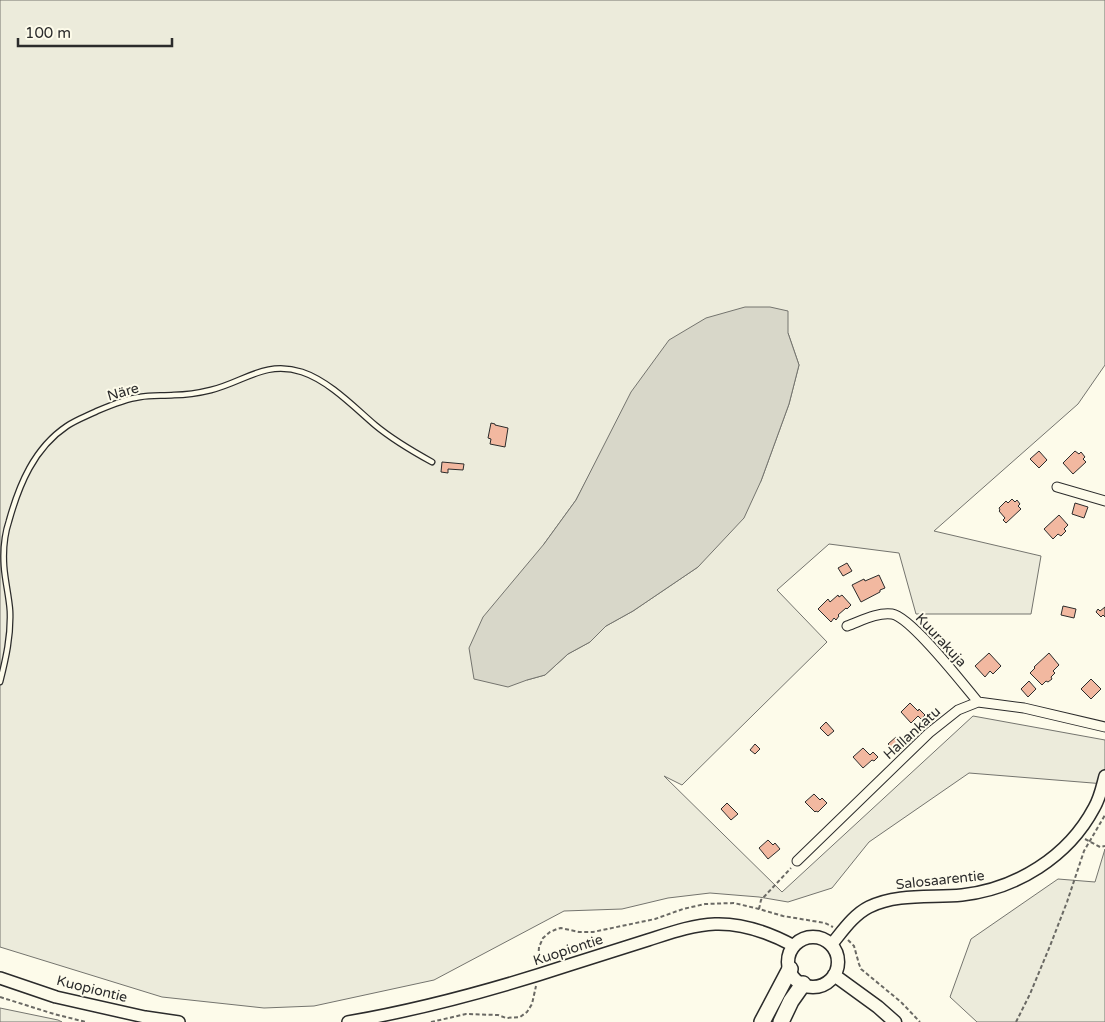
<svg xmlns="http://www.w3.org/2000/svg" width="1105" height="1022" viewBox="0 0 1105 1022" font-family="'Varela Round',sans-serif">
<rect width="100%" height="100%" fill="#fdfbea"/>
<path fill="#ecebdb" stroke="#74746e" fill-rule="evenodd" d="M0,0H1105V365L1078,404L934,531L1041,556L1031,614H916L899,553L829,544L777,590L827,642L682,785L664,776L782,892L973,716L1105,740V784L969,773L869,842L832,888L788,902L759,897L710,893L668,898L622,909L564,911L434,980L314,1006L264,1008L162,997L0,947ZM788,333L799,365L789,404L761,481L698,567L633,611L606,626L590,642L568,654L545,675L527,680L544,544L576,500L602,451Z
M1105,849V1022H977L950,997L971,939L1058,879L1095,882Z
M0,1008L58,1020L62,1022H0Z"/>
<path fill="#d8d7c9" stroke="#74746e" d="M745,307H770L788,311V333L799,365L789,404L761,481L744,518L698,567L633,611L606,626L590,642L568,654L545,675L527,680L508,687L474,679L469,648L483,617L544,544L576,500L631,392L669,340L706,318Z"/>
<path fill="#f2b8a0" stroke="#2b2b2b" d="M491,423L495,424V425L508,428L505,447L490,444L491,439L488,438Z
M1039,451L1047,460L1039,468L1030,459Z
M1075,451L1079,454L1081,452L1085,457L1083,459L1086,462L1073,474L1063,463Z
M442,462L464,464L463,470L448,469V473L441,472Z
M1012,499L1015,502L1017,500L1020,504L1018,506L1021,509L1006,523L1003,520L1005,518L999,511L1000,510L999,508L1006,501L1008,503Z
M1075,503L1088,507L1084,518L1072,514Z
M1059,515L1068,525L1064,529L1066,531L1061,536L1058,534L1053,539L1044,529Z
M847,563L852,571L843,576L838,568Z
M879,575L885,588L880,590V592L861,602L852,585L864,579L865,581Z
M838,595L839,597L842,595L851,605L847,609L846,608L838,615L839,616L836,620L834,618L831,622L818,609L828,599L830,602Z
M1063,606L1076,609L1074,618L1061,615Z
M1105,607V617L1103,615L1101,617L1096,612L1098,609L1100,611Z
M989,653L1001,666L993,674L990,671L985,677L975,666Z
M1049,653L1059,665L1053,671L1055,673L1051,677L1052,679L1048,682L1046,681L1042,685L1030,673L1035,668L1034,667Z
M1091,679L1101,689L1091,699L1081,689Z
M1029,681L1036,689L1028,697L1021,689Z
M910,703L918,711L919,709L925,715L921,719L918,716L911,723L901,712Z
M826,722L834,731L828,736L820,728Z
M896,737L900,741L892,748L888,744Z
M755,744L760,749L755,754L750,750Z
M863,748L870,755L873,752L878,757L874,761L872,760L863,768L853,757Z
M814,794L820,800L822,798L827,803L818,812L816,811L815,812L805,802Z
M727,803L738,814L731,820L721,809Z
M768,840L773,845L775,843L780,849L768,859L759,848Z"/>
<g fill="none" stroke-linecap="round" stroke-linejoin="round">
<defs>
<path id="service" d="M0,682C6,658 11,636 10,611C9,596 5,581 4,566C3,551 4,536 9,521C19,485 34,448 67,426C76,420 87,416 97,411C111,405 125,399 140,397C151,395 163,396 174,395C187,395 199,393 211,390C244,382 265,360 302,372C329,381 354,407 375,425C393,440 412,451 432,462"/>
<path id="minor" d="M1057,487L1105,501
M847,626C861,621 877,612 892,614C911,617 963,684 978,702
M797,861L929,733L958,710L978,702L1024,708L1105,727"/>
<path id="tertiary" d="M831,945C842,932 853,915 869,907C897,893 932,898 962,895C1016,889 1068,857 1094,808C1100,798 1102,787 1105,776
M0,978L56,997L145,1017L179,1022
M348,1022C423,1009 496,989 569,965C595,957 622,948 648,940C670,933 692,925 715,924C743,923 770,933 794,946"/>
<path id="secondary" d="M788 962a25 25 0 1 1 50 0a25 25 0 1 1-50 0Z
M834,975L878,1007L895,1022"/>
<path id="trunk" d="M762,1022L790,969
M781,1022L791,1001L803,984"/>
</defs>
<use href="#service" stroke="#2b2b2b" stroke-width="7"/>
<use href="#minor" stroke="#2b2b2b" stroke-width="11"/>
<use href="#tertiary" stroke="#2b2b2b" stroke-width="14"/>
<use href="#secondary" stroke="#2b2b2b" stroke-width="15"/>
<use href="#trunk" stroke="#2b2b2b" stroke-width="18"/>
<path stroke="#6a6964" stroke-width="2" stroke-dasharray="4 2.5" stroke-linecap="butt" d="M1085,839L1100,847L1105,846
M759,909L761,900L791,868
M848,940L854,946L859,964L861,969L901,1002L920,1022
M538,964L539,947L543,938L550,932L557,929L561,928L579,932H593L655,919L683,909L705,904L734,903L759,909L783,916L825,923L833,927
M0,997L54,1014L86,1022
M431,1022L466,1014L498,1015L506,1018L520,1017L527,1012L532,1004L536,986
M1016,1022L1030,994L1050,946L1067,902L1084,851L1105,815"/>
<use href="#service" stroke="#fdfbea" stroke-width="4.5"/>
<use href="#minor" stroke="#fdfbea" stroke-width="9"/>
<use href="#tertiary" stroke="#fdfbea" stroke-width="11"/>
<use href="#secondary" stroke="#fdfbea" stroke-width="12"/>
<use href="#trunk" stroke="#fdfbea" stroke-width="15"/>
</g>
<g text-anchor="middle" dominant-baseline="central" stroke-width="4" stroke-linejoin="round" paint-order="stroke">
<g font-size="14" fill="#2b2b2b" stroke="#fdfbea">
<text transform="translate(123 392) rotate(-16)">Näre</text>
<text transform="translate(941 640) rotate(47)">Kuurakuja</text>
<text transform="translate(912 733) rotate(-42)">Hallankatu</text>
<text transform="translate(940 880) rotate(-6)">Salosaarentie</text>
<text transform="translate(568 950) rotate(-18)">Kuopiontie</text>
<text transform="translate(92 989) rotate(14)">Kuopiontie</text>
</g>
</g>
<path d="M18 38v8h154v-8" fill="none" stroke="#2b2b2b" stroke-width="2.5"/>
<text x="25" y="38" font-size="15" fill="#2b2b2b" stroke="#fdfbea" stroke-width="4" paint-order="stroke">100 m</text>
</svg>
